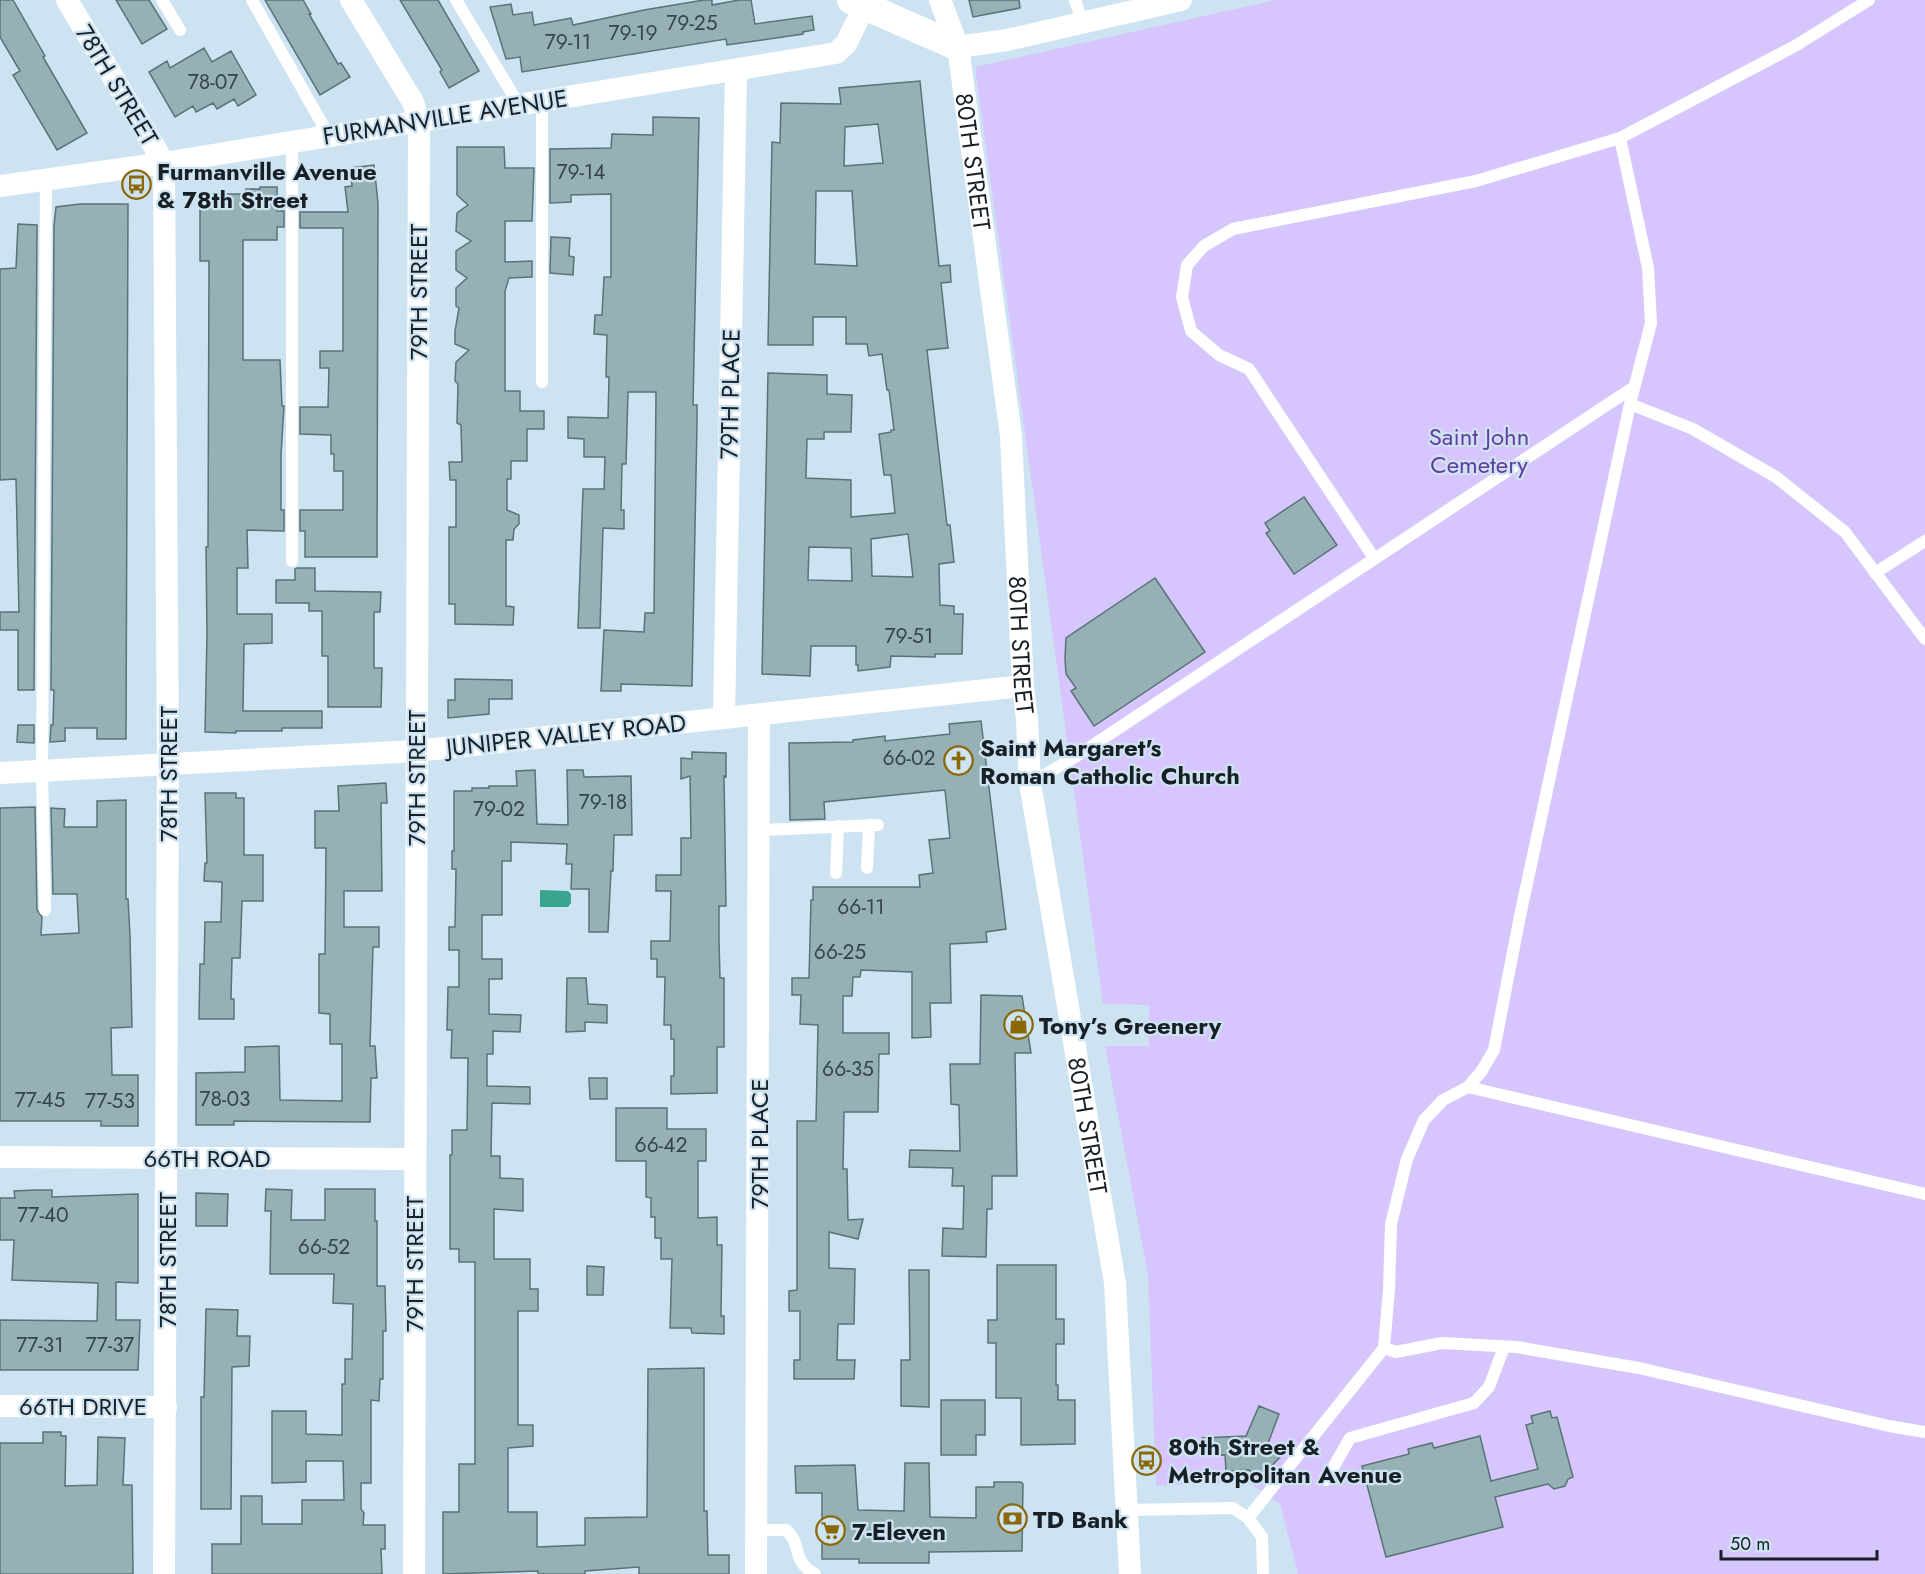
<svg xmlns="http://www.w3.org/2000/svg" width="1925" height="1574" viewBox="0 0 1925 1574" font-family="Jost,sans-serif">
<rect width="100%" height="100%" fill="#cde3f2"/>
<path fill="#d7c6fd" d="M1275,0H1925V1574H1298L1280,1504L1248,1482L1156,1486L1148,1275L1105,1046H1149V1005L1103,1004L975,67Z"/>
<path fill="#38a58e" d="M540,890L568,891L571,894V903L568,907H540Z"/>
<path fill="#95b1b5" stroke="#597377" stroke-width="1.5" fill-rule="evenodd" d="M0,0H13L45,56L43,57L87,133L57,150L13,75L20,71L0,37Z
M116,0H149L167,29L142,44Z
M265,0H303L311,14H309L338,64L341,63L350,77L320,95Z
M400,0H438L479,71L449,88L440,72L442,70Z
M704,0H712V5L739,0H751L755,24L812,16L814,30L803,32V34L727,45L726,39L522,72L520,57L506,59L490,7L511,4L513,15L532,12L534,25L571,18L573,25L644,10Z
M969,0H1019L1020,8L973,17Z
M204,48L212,62L231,51L256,95L238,106L234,99L217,109L213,103L196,112L193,106L175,117L149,72L167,61L170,68Z
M920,81L939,266L950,265L951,282L941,283L948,348L927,350L947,525H950L954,562L939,564L940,605L954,606V614H963L962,654H935V657L891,656L890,667L858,671V665H856V646H811L810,676L762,674L768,373L827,375V394L852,395L851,432H824V439H807L806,478L851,480V517L895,513L891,475H884L879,434L891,432V430H894L889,390H887L882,354L869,356L867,344H846V317H813V345H768L772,142L780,143L781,103L841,104L839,88ZM878,124L883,163L844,166L845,127ZM816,191H852L857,266L815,264ZM908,534L913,577L872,576L871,539ZM809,547L851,548L852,581L808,580Z
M653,117L699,118L693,405H697V422L692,686L621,684V691H601L604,630L644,632L645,613H654L656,392H628L626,464H622L621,510H624V529L603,528L600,628H578L583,489H604L605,457H584V439L568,438V417L608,418L609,377H606L607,335L594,334L595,315H602L604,277H611V194L571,195V202L550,203V149L611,148L612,134L653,135Z
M457,147H504L505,168H534L532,221H505V262L532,261V277L509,278L505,291V391H520V411H544V429H527V461H511V479H507V510L519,515V524L514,529L513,540H506V606L514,607L513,625L455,624V604H449V527H456V480H450L449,462H462L461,425L457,423L458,384L455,381L456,362L469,350L455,344V331L459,308L456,306V288L467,278L456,270V251L471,241L456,231L457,213L468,205L457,195Z
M374,165L378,203L377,557H305V531H300V510H343V471H334V454H331V435L300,434V407H328L329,368H320V351H343V228H300V212H348L345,187L352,186L350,168Z
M260,187H277V211H284V227H277V240H243V360H280L282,406H284L281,455V510H284V531L247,530L248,568H237V614H272V643L244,644L243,711H322V728H282V731H236V733L205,732L207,634L206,547H208L209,261H200V204H203V194H245L246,189H260Z
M80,204H128L126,739H97V728H65V741L50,742L51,725H53L54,690H51L54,226L56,207Z
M18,224L37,225L34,690H18V630H0V612H19L16,479L0,480V269L16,268Z
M551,237L570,238L569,256L574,257L573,275L550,273Z
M1304,497L1337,545L1294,574L1266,533L1270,531L1265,523Z
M297,568H315V591L381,592L380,612H374V668H382L381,707H328V656H322V611H309V603H276V580H295V569Z
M1155,578L1205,652L1094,726L1071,691L1076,688L1066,674L1065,659L1066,638Z
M455,679L512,680V699H489V714L448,718V700H455Z
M981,721L1006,929L986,932L987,942L950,944L951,1003H930L931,1037L912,1038V972L861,970L860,977H853L852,996H843V1033H889V1054H879L878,1112H844L843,1169H847L848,1220L863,1219L858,1239L829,1232V1268L855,1269L854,1324H838L837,1360H855L854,1379H794V1360H800V1311H789V1291L797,1290V1121H816L818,1025L800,1024L801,995H792V978H809L811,900H813V887H920L919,875L933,873L929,840L950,838L945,790L824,802L825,819L790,820L789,743L853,742V740L885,736V741L950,734L949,724Z
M18,725H34V743L17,742Z
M692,752L726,753V777L724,776L726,906H719V940L720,978H724V1047H717V1093L671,1094V1076H674V1039H671V1025H664L665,977H657V959H651V941H670L671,891H656V875H681V838H691L690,776L681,779V758L692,759Z
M535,770L537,824L568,825L567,770H583L584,777L631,776L632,835H614L613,871H611L608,932H589V889H571L572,864H566L567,844L511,842V861H502V915H482V959H502V979H489V1014L521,1015L520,1032L493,1031V1054H487V1086L530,1087V1104L492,1103L491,1156H500V1178L523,1179V1211L494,1209V1259H530V1289H538V1311H518V1425H533V1446L508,1448V1512H537V1547L585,1545V1518L647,1517L648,1369L704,1368V1511H707L708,1555H729V1574H639V1567L585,1571V1574H538V1571L443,1574V1512H459V1464H475V1262H459V1249H450V1155H452V1130H467L468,1058H451L452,1030H447L448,987H459V950H449V927H455L456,869H452V851H454V791H472V788H489V786H517L516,771Z
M386,783L387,803H381L382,891H344V927H379V947H373L370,1046H375L377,1078H371L370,1122L234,1121V1125H196V1073L245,1072V1047L279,1046L280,1100L342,1101V1044H330V1014L319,1013V954H325L326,848H315V811H339L338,786Z
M205,793H236V798H244V855H263V901H242L240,958H232L231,999H234V1019H199L200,964H204L205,922H221L222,882L204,881L205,863H207Z
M126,800V899H128L130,936L132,1027L111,1028L112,1075H138V1126H101V1121H0V808L35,807L37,910L42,917L41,935L79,933L77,894H53L51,808L65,809L64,827H97V801Z
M567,978H586L588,1004L607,1005V1023L585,1022V1031L566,1032Z
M981,995L1022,996L1031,1053H1015L1017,1176H992V1209H987L986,1257L942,1256L943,1228L963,1229L964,1186H952L953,1168L909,1167L910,1150L960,1151L959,1105L951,1104L950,1064H980Z
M589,1078H607V1099H590Z
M616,1108H667V1129H706V1161H698V1218L717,1217V1245H722L721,1316H724V1334L692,1333L691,1328H670L672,1259H661V1238H655V1217H651V1198L646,1197V1161H616Z
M266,1189L292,1190L291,1220H325V1189H375V1221H377V1286H385L386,1331H383V1379H380L379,1401L371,1400V1483H361V1509L364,1513L363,1525H385V1549H381L382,1574H212V1544H241V1496H262V1524H302V1500H344L343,1461H306V1482L272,1483V1411H306V1434L342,1435V1384H345V1359H352L353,1304L333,1303L334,1274H270L271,1211H265Z
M34,1190H52V1197L138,1194V1283L116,1282V1320H140L138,1370H0V1320L97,1321L98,1283L12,1280L14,1240H0V1198H15L14,1191Z
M196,1193L228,1194L227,1226H196Z
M997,1265H1056V1319H1064V1344H1056V1385H1058V1400H1075V1444L1021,1445V1398H996V1343H988V1320H997Z
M587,1266L604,1267L603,1295H587Z
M909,1270H929V1407L901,1406V1360H910Z
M206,1309L238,1310L237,1336H250L249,1366L232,1367L231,1509H201V1397H204Z
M941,1400H985V1435H976V1455H941Z
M1259,1406L1279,1414L1267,1446L1280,1457L1259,1480L1249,1470L1226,1471L1225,1455L1203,1456L1202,1438L1246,1436Z
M1550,1411L1552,1418L1557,1417L1573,1477L1568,1479L1565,1486L1554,1489L1548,1484L1495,1497L1503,1527L1386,1557L1362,1466L1409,1454L1408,1449L1432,1443L1434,1448L1480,1436L1491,1481L1538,1469L1526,1425L1533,1423L1531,1416Z
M43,1432H61V1436H66L65,1486L97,1485L98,1437L125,1438L123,1485H132L133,1574H0V1443H43Z
M905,1463H929L930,1517L976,1518V1487H994V1482H1021L1023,1484L1022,1551L929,1552V1563H859V1559H822V1493H796L795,1466L855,1465L858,1510L904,1511Z"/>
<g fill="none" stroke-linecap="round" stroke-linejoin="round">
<path stroke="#fff" stroke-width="12" d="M162,0L180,30
M252,0L329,136
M456,0L519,105
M1075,0L1083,24
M542,382V102
M1630,404L1693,429L1776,477L1845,532L1925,639
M1374,558L1249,369L1219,355L1191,331L1182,297L1187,265L1204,246L1233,229L1476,181L1620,138L1795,46L1869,0
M292,561V142
M1875,573L1925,541
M1030,783L1072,759L1634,387
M760,830L878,825
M867,868L869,825
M836,873L838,826
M45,910L42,771L46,180
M1468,1087L1925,1194
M1384,1348L1396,1352L1442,1343L1516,1347L1639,1368L1889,1426L1925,1432
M1326,1480L1350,1438L1474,1403L1489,1387L1504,1347
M1127,1510L1233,1508L1248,1518L1262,1537L1263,1574
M1248,1518L1384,1348L1389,1290L1391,1224L1407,1159L1424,1120L1443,1100L1468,1087L1481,1072L1494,1050L1520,916L1630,404L1651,323L1648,268L1620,138
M757,1530H786C803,1544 790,1560 815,1574"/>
<g stroke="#fff" stroke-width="22">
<path d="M67,0L164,163L168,764L164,1574"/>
<path d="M351,0L413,102L419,121L414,1574"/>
<path id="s1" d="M940,0L958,47L1011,436L1023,686L1027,720L1030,783L1115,1283L1130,1574"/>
<path d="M958,47L1007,40L1181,0"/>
<path d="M0,186L164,163L836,53L846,44L864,7"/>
<path d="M724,718L736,70"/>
<path d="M0,773L416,751L1023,686"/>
<path d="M0,1157L415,1159"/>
<path d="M0,1406L166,1407"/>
<path d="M756,1574L759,715"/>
</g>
<path stroke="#fff" stroke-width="28" d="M851,0L958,47"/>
</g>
<defs>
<symbol id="bus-ring" viewBox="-11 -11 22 22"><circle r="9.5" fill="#cde3f2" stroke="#8b6808" stroke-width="1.5"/><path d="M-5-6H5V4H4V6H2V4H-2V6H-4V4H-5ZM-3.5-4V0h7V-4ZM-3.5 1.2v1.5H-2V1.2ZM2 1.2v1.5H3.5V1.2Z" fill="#8b6808"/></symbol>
<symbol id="church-ring" viewBox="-11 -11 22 22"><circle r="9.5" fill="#cde3f2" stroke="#8b6808" stroke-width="1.5"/><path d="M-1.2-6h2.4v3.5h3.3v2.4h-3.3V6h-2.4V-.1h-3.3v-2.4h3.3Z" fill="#8b6808"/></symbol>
<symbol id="shop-ring" viewBox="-11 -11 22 22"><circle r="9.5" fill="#cde3f2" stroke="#8b6808" stroke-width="1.5"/><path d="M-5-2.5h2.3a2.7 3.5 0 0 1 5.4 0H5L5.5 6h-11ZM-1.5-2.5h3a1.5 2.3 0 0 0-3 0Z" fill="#8b6808"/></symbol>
<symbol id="bank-ring" viewBox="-11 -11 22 22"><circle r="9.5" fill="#cde3f2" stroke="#8b6808" stroke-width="1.5"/><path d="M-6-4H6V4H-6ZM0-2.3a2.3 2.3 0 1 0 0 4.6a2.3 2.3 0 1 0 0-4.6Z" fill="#8b6808"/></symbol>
<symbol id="supermarket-ring" viewBox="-11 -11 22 22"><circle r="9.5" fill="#cde3f2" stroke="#8b6808" stroke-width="1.5"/><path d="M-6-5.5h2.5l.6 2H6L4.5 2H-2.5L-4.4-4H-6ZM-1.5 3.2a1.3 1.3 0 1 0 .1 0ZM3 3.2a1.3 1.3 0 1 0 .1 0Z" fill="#8b6808"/></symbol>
</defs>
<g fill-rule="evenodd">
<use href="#bus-ring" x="120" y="168" width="33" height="33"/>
<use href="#church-ring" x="942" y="744" width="33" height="33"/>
<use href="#shop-ring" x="1002" y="1008" width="33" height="33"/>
<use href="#bus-ring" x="1130" y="1444" width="33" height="33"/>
<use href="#bank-ring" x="996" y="1502" width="33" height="33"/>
<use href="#supermarket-ring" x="814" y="1514" width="33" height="33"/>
</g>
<g text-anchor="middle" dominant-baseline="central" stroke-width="4.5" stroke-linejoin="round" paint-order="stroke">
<g font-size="21" fill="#37444a">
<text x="692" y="23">79-25</text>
<text x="633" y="33">79-19</text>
<text x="568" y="42">79-11</text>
<text x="213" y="82">78-07</text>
<text x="581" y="172">79-14</text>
<text x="909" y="636">79-51</text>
<text x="909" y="758">66-02</text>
<text x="603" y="802">79-18</text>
<text x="499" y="809">79-02</text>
<text x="861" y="907">66-11</text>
<text x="840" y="952">66-25</text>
<text x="848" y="1069">66-35</text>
<text x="225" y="1099">78-03</text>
<text x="40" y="1100">77-45</text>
<text x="110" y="1101">77-53</text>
<text x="661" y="1145">66-42</text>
<text x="43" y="1215">77-40</text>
<text x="324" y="1247">66-52</text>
<text x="40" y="1345">77-31</text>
<text x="110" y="1345">77-37</text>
</g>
<g font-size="24" fill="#182026" stroke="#cde3f2">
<text transform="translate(117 85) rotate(59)">78TH STREET</text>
<text transform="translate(445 117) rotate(-9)">FURMANVILLE AVENUE</text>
<text stroke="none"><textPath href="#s1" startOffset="166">80TH STREET</textPath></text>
<text transform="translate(418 292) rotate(-90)">79TH STREET</text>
<text transform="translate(730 394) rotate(-89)">79TH PLACE</text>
<text stroke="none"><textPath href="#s1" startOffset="652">80TH STREET</textPath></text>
<text transform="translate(566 735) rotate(-6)">JUNIPER VALLEY ROAD</text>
<text transform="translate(168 774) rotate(-90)">78TH STREET</text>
<text transform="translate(416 778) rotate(-90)">79TH STREET</text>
<text stroke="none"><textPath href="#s1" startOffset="1138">80TH STREET</textPath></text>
<text transform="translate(759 1144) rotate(-90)">79TH PLACE</text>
<text x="207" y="1158">66TH ROAD</text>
<text transform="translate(167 1260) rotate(-90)">78TH STREET</text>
<text transform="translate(414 1264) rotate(-90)">79TH STREET</text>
<text x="83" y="1406">66TH DRIVE</text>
</g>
<g font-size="24" font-weight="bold" fill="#182026" stroke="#cde3f2" text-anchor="start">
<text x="157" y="171">Furmanville Avenue<tspan x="157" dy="28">&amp; 78th Street</tspan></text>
<text x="980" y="747">Saint Margaret's<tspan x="980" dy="28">Roman Catholic Church</tspan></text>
<text x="1039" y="1025">Tony’s Greenery</text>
<text x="1168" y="1446">80th Street &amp;<tspan x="1168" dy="28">Metropolitan Avenue</tspan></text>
<text x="1033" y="1519">TD Bank</text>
<text x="852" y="1531">7-Eleven</text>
</g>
<g font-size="24" fill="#663ba2" stroke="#cde3f2">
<text x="1479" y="436">Saint John<tspan x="1479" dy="28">Cemetery</tspan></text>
</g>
</g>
<path d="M1721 1550v9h156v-9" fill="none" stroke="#182026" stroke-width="3"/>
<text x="1730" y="1550" font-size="18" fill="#182026" stroke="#cde3f2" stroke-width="4.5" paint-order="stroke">50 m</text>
</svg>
